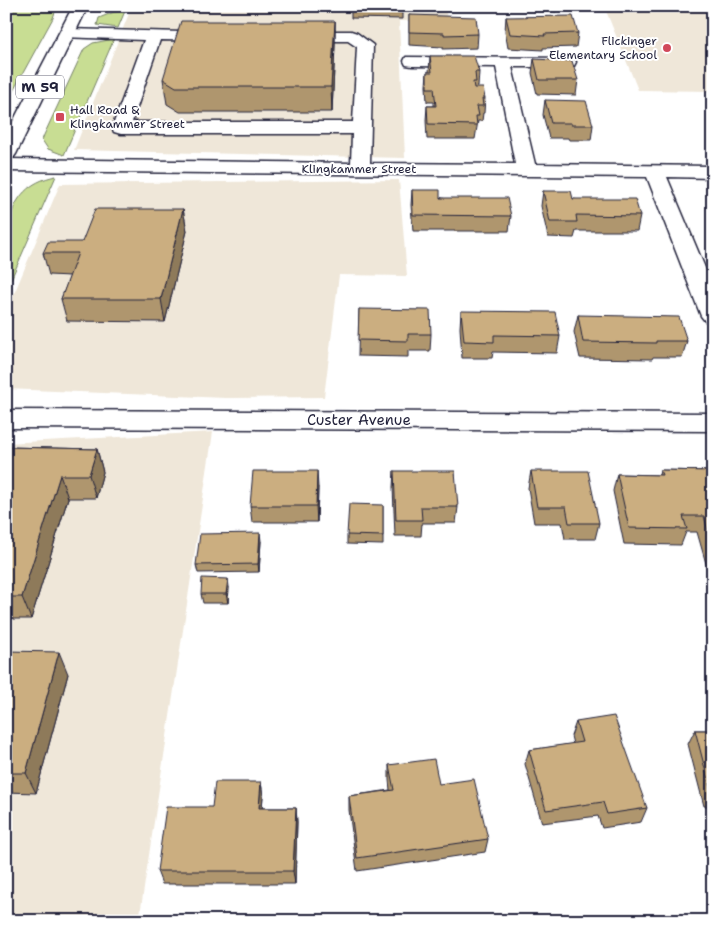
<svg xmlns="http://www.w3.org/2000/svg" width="719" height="927" viewBox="0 0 719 927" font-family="'Shantell Sans',sans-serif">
<rect width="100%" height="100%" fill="#fff"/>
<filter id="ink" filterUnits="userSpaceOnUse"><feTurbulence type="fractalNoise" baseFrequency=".02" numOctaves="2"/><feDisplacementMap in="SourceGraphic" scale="10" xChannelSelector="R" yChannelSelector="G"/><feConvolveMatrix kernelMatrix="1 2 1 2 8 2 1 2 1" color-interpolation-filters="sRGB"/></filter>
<g filter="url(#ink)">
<path fill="#efe7d9" d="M132,6H445L447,20L399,21L405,158L74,150Z
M604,6H713V91L638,90Z
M399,180L407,276L339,275L324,397L226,398L6,389V313L60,184Z
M213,432L139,921H6V443Z"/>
<path fill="#c8dd93" stroke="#758067" d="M6,6H57L53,18L6,104Z
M125,11L118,28L97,25L99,18L114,12Z
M114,39L64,155L48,149L42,140L44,135L84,49L93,43Z
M56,176L6,291C6,242 0,187 56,176Z"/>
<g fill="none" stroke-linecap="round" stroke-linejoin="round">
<defs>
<path id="minor" d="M67,29L221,33L223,36L221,39L215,41L160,40L132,122H353L357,47L348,41H298L292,39L290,36L292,33L298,31H351L357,33L373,45L370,163L515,164L496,67L412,66L406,65L404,61L406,57L574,58L576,62L574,66L568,67H512L535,164L713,166V178L667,177L713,287V323L705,321L701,316L647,177L6,171V159L351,163L352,134H121L114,132L112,128L144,40L61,37L59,34L61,31Z
M6,410L713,413V431L6,428Z"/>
<path id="highway" d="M73,6H88L16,154L13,158L6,160V135Z"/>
</defs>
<use href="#minor" stroke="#22223b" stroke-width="3"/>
<use href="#highway" stroke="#22223b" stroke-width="3"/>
<use href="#minor" fill="#fff" fill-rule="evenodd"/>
<use href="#highway" fill="#fff" fill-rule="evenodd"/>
</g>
<path fill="#af966e" stroke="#22223b" d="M402,6V19L351,18V11Z
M531,6H561L556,12L541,10V8Z
M409,15L478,34L477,48L443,49V47L409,45Z
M506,17L578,33L576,47L543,48V50L508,48L505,31Z
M335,21V45L332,112H180L167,104L163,79Z
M430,56L479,72L478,87H476V88L485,98L484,113H483L482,121H478L475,139H427L426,120L427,106H434V102H427L426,86L427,72H429Z
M534,59L578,80L576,95L537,94L532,73Z
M545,100L593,125L591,140H569L568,138H549L543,115Z
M412,190L511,216L509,231H413L411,205Z
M543,191L640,216L637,231H576L574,238L548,237L541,206Z
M183,209L187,231L165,322L67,321L61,299L70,276L49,275L43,253L82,242Z
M359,309L431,334L430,351H408V357L358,356Z
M461,311L560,336L557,353L493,352L492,358H462L460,328Z
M578,315L687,341L682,357H653L652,359L580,358L574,332Z
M6,447L97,449L103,472L96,498H68L31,619H6Z
M660,470L713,471V568L707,567L697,532H686L681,545L624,544L613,491L617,474L659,475Z
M394,471L458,507L456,523H422L421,536H395L393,487Z
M531,471L599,523L595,539H565L562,523H534L528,488Z
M318,487L317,522H252L250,506Z
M383,505V545L347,544V535Z
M261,541L259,572L198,573L196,565Z
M229,587L228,603H203L201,594Z
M6,651L68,674L36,793L6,792Z
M576,722L647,808L641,822L602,828L598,816L542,823L525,764L529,750L573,744L571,736Z
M695,730H713V806H704L688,744Z
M389,765L439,784L488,839L485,852L357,871L349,810V796L390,790L389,780Z
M261,782L263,796L262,808H296L297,822L295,884H162L157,871L212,807Z"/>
<path fill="#8e7a5a" stroke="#22223b" d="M557,6H561L556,12Z
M335,21V45L332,112L331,87Z
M183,209L187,231L165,322L161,299Z
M97,449L103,472L96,498L89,475Z
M317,471L318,487L317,522L316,506Z
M60,475L68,498L31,619L22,597Z
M260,533L261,541L259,572L258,564Z
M228,579L229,587L228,603L226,594Z
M59,652L68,674L36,793L26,773Z
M261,782L263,796L261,822L259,808Z
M296,808L297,822L295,884L293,871Z"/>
<path fill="#cbae80" stroke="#22223b" d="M351,6H402V12L351,11Z
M409,15L476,17L478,34L444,35V33L409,32Z
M573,16L578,33L544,34L545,36L510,34L506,17Z
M181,21H335L331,87H176L163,79Z
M430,56H474L479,72H475L476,82H473L474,88H483L485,98H482L483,106H477L479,116H476L477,125L428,124L427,106H436L434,88H427V72H432Z
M534,59L572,61L578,80H539Z
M545,100L586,101L593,125H571V123H551Z
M412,190H440V198H507L511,216L413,215Z
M543,191H571L573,199H635L640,216L576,215L577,222H550Z
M95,209H183L161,299H61L78,253H43L48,242H82Z
M359,309L430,310L431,334H408V341L358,340Z
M461,311L555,312L560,336L494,335V342L464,341Z
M578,315L679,317L687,341H656V343L583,342Z
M6,447L97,449L89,475H60L22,597H6Z
M660,470L713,471V550L704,516H683L687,529L629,528L617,474L662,475Z
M253,471H317L316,506H250Z
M394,471H455L458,507H421L422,520H396Z
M531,471H588L599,523H569L566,507H537Z
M349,504L383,505V536L347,535Z
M260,533L258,564L196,565L200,534Z
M202,578L228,579L226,594H201Z
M6,651L59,652L26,773H6Z
M614,716L647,808L607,814L603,802L546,810L529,750L582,742L576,722Z
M695,730H713V792H711Z
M434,759L439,784L474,779L488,839L357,858L349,796L394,790L389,765Z
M215,782H261L259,808H296L293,871H157L166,807H212Z"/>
</g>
<g fill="#d1495b" stroke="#fff" stroke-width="2">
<circle cx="667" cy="48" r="5"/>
<rect x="55" y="112" width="10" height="10" rx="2.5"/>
</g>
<g text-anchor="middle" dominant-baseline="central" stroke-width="4" stroke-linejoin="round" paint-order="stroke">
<g font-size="12" fill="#22223b" stroke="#fff" text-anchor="end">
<text x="657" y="41">Flickinger<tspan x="657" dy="14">Elementary School</tspan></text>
<text x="70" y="110" text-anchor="start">Hall Road &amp;<tspan x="70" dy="14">Klingkammer Street</tspan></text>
</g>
<g font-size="12" fill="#22223b" stroke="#fff">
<text x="359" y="169">Klingkammer Street</text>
</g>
<rect fill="#fff" stroke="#646476" stroke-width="1" x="16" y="75.5" width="48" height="23" rx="4"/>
<g font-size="14" font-weight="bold" fill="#22223b">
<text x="40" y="87">M 59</text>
</g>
<g font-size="15" fill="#22223b" stroke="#fff">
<text x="359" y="420">Custer Avenue</text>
</g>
</g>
<rect width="719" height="927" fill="none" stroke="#fff" stroke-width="25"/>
<rect x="12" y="12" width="694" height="902" fill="none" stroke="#22223b" stroke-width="2" filter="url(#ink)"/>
</svg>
